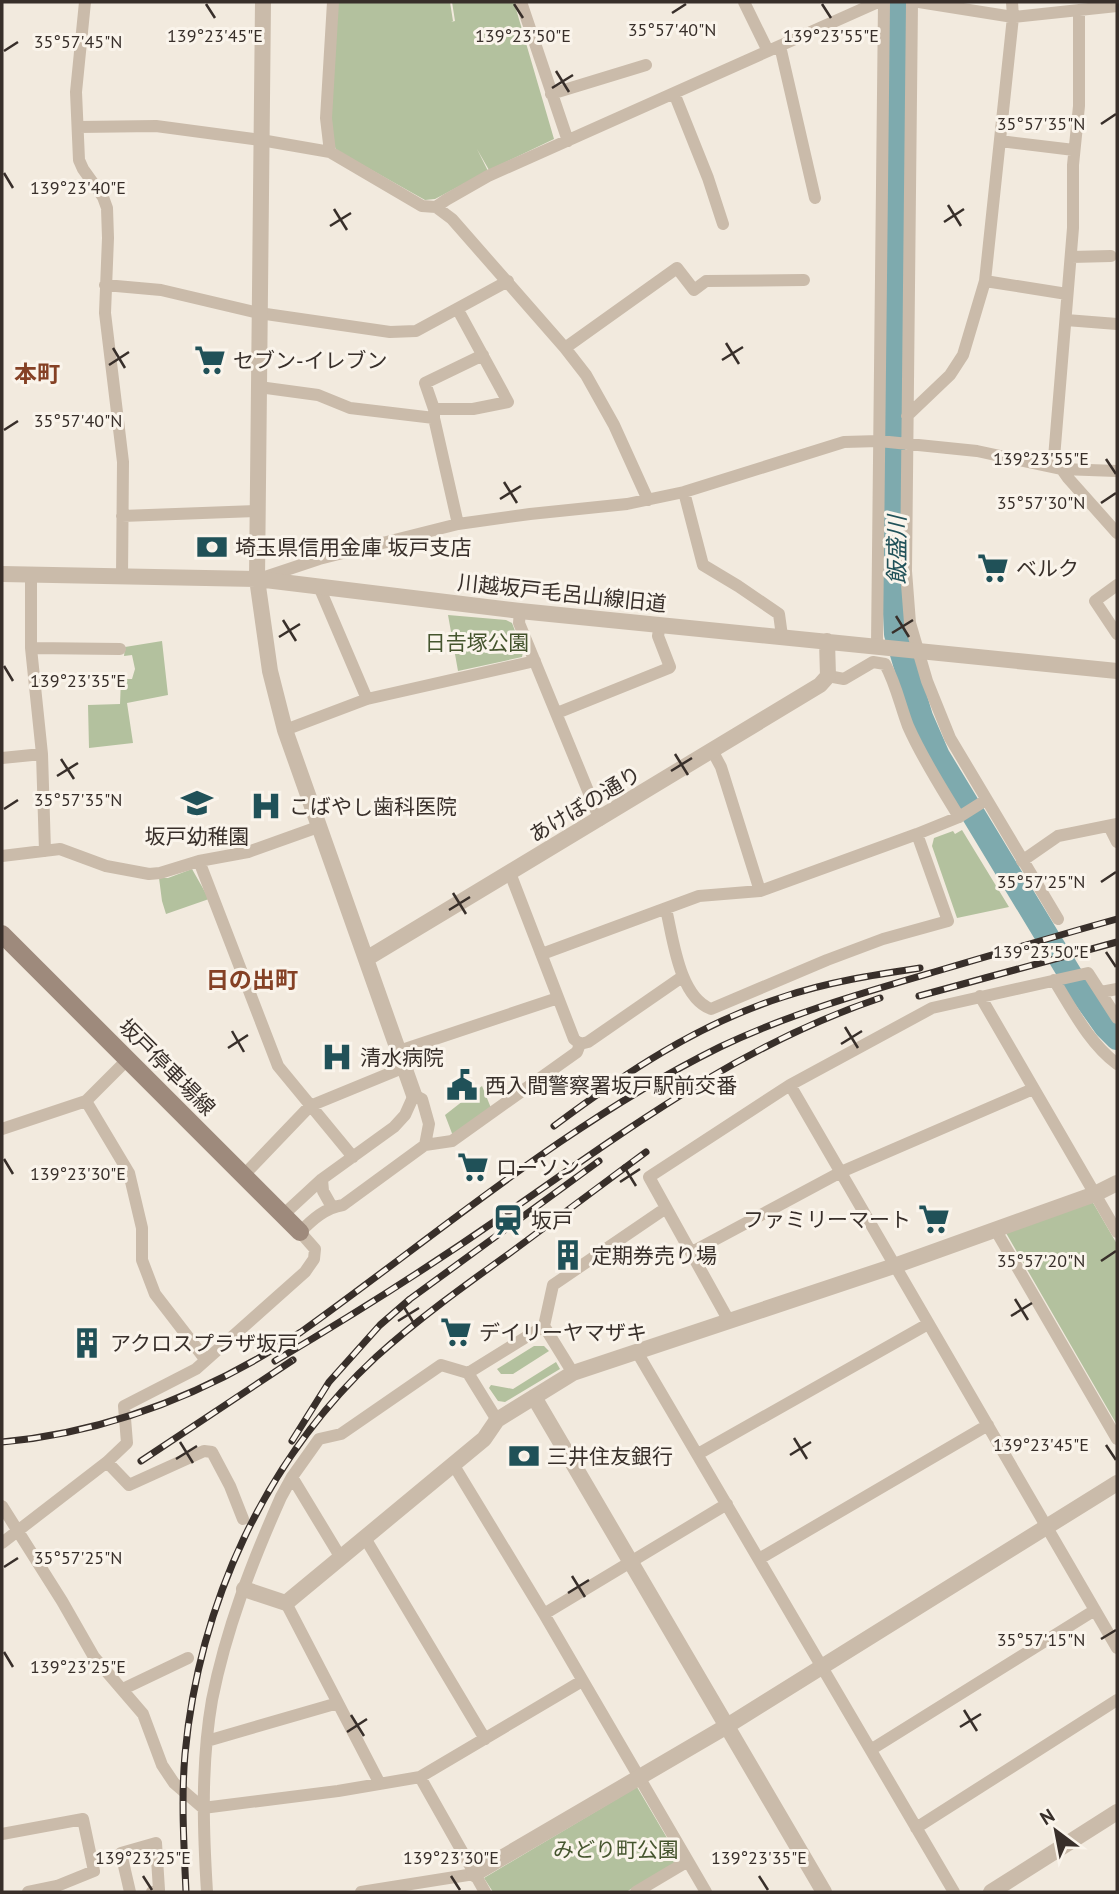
<svg xmlns="http://www.w3.org/2000/svg" width="1119" height="1894" viewBox="0 0 1119 1894" font-family="'PT Sans','Noto Sans JP',sans-serif">
<rect width="100%" height="100%" fill="#f2eade"/>
<path fill="#b3c19e" d="M334 2H450L453 21 451 22 455 21 452 2H514L554 139 489 170 477 149 488 171 435 199 425 200 336 150C324 119 333 38 334 2Z
M448 615 506 620 512 623 523 652 522 657 458 671Z
M162 641 168 695 127 703 133 743 89 748 88 705 120 704 121 679H132L135 669 132 655 124 656 125 647Z
M962 830 1009 907 957 918 932 846 934 838 953 831 955 834Z
M192 869 209 899 166 914 162 901 159 878H168Z
M482 1086 491 1108 453 1136 445 1115Z
M1092 1201 1117 1244V1425L1006 1233Z
M534 1346H544L549 1351 513 1374H501L497 1369Z
M556 1362 560 1369 505 1402 498 1401 489 1388 491 1385 513 1389Z
M637 1787 680 1860 626 1892H493L484 1878Z"/>
<g fill="none" stroke-linecap="round" stroke-linejoin="round">
<path stroke="#7eaaae" stroke-width="24" d="M895 2 893 573 896 634 921 717 938 756 1079 989 1106 1027 1117 1038"/>
<path stroke="#cabbaa" stroke-width="12" d="M85 2 76 92 79 160 83 169 103 197 107 208 108 238 105 313 123 462 122 577
M521 2 568 141
M744 2 768 51
M912 2 906 571 910 623 927 681 950 738 1058 919
M919 2 1013 17 1117 6
M1012 2 1013 17 985 281 1067 294
M1079 10V106L1073 165V228L1054 458 1068 478 1117 533
M780 46 815 198
M674 93 708 178 723 224
M551 94 646 65
M78 127 156 126 261 140 330 152 422 206 436 207 452 219 565 348 586 375 614 425 648 500
M1000 141 1074 150
M330 152 326 118 333 2
M436 207 446 200 488 176 878 2
M1071 257 1111 256
M105 285 161 290 259 313 390 332 416 331 508 281
M1066 320 1117 324
M565 348 677 268 694 290 706 281 804 280
M259 387 318 395 350 408 434 418
M434 409H473L508 402 458 310
M907 416 950 375 963 355 985 281
M684 492 703 565 738 586 779 614 782 636
M122 516 256 511
M458 524 434 418V409L425 383 483 355
M31 574V648L42 754 45 851
M259 579 319 559 458 524 530 514 627 504 684 492 844 442 879 441 977 451 1061 469 1117 471
M1117 585 1095 601 1117 634
M320 589 367 699
M520 611 519 623 600 820
M877 645 884 2
M31 648 120 649
M828 676 844 679 873 662 885 664C896 684 900 705 908 726 922 758 941 787 959 817
M557 713 669 668 670 667 658 636 660 624
M285 730 367 699 535 661
M713 752 721 767 760 891
M2 758 42 754
M1109 826 1117 842
M2 856 60 849 106 866 149 874 160 873 199 861 248 852 318 827
M199 861 278 1066 353 1157
M1022 861 1058 836 1117 824
M510 873 574 1039 580 1044
M666 909C673 938 679 997 711 1009L827 960 883 939 948 921 917 834 959 817 986 800
M542 954 699 896 760 891 917 834
M1054 980C1072 1009 1089 1043 1117 1064
M1101 992 1117 989
M980 996 1117 1232
M399 1051 558 998
M127 1060 86 1101 129 1173 142 1228V1260L155 1294 205 1359
M790 1085 1117 1648
M2 1129 86 1101
M425 1145 452 1141 577 1052 580 1044 588 1042 682 977
M243 1176 310 1106 405 1067
M322 1179 323 1191 332 1207
M995 1229 1117 1439
M692 1252 841 1172 1033 1089
M729 1321 649 1177 790 1085 932 1008 1088 973 1117 1018
M637 1352 954 1892
M573 1373 544 1326 553 1285 666 1208
M497 1420 468 1373 544 1326
M698 1454 928 1324
M107 1462 129 1485 204 1451 212 1452 230 1486 243 1519
M453 1464 544 1614 706 1892
M292 1477 341 1558
M2 1506 62 1601 94 1657 143 1714 162 1765 174 1783 203 1808 338 1791 420 1777 582 1681
M365 1538 485 1739
M2 1543 107 1462 127 1443 124 1406 196 1369 305 1272 314 1259 315 1249 300 1232C313 1219 325 1208 343 1205L425 1145 429 1124 422 1099 414 1095 405 1115 394 1127 322 1179 283 1215
M759 1559 988 1425
M286 1603 380 1784
M544 1614 727 1504
M123 1689 188 1658
M207 1741 338 1703
M872 1749 1095 1610
M420 1777 485 1892
M916 1828 1117 1700
M2 1834 83 1819 94 1871 57 1886 28 1892
M130 1892 121 1853 156 1843 159 1890 152 1892
M207 1892C203 1828 201 1763 212 1700 226 1629 252 1562 281 1497L292 1477 319 1439 341 1434 441 1365 468 1373
M361 1892 474 1874
M636 1892 688 1861"/>
<path stroke="#cabbaa" stroke-width="16" d="M263 2 257 579 270 671 285 730 414 1095
M2 574 257 579 520 611 1117 671
M366 959 820 685 828 676 827 641
M534 1397 824 1892
M244 1589 286 1603 484 1439 497 1420 573 1373 894 1266 1095 1194 1117 1183
M474 1874 727 1726 1117 1483
M991 1892 1117 1812"/>
<path stroke="#9e8a7c" stroke-width="18" d="M2 934 300 1232"/>
<defs>
<path id="rail" d="M919 996 1117 942
M554 1126C625 1073 698 1024 783 997 828 982 873 975 920 968
M275 1361C353 1315 429 1267 504 1215 625 1131 738 1046 880 998
M292 1441 329 1382 380 1325 410 1299 599 1161
M2 1442C111 1432 210 1392 301 1332 438 1234 568 1122 720 1047 789 1014 862 993 934 972 995 954 1056 936 1117 919
M141 1461 293 1360
M186 1892C184 1846 181 1800 185 1754 199 1604 265 1460 376 1357 418 1319 464 1286 510 1253 556 1219 601 1185 646 1152"/>
</defs>
<use href="#rail" stroke="#382f2a" stroke-width="7"/>
<use href="#rail" stroke="#faf4eb" stroke-width="4.5" stroke-dasharray="13" stroke-linecap="butt"/>
</g>
<path fill="none" stroke="#382f2a" stroke-width="2.5" d="M206 4 215 18M514 4 523 18M822 4 831 18M672 13 686 4M4 51 18 42M556 71 569 92M552 88 573 75M1101 124 1116 114M4 173 13 188M948 205 961 226M334 209 347 230M944 222 964 209M330 226 351 213M726 343 739 364M113 348 125 368M722 360 743 347M109 365 129 352M4 430 18 421M1106 459 1116 474M504 482 517 503M500 499 521 486M1101 503 1116 493M896 616 909 637M283 620 296 641M892 633 913 620M279 637 300 624M4 666 13 681M675 754 688 775M61 759 74 779M671 771 692 758M57 776 78 763M4 809 18 800M1101 882 1116 872M453 893 466 914M449 910 470 897M1106 952 1116 967M845 1027 858 1048M232 1031 244 1052M841 1044 862 1031M228 1048 248 1035M4 1159 13 1174M623 1165 636 1186M620 1182 640 1169M1101 1261 1116 1251M1015 1299 1028 1320M402 1304 415 1325M1011 1316 1032 1303M398 1321 419 1308M794 1438 807 1459M180 1442 193 1463M1106 1445 1116 1460M790 1455 811 1442M176 1459 197 1446M4 1567 18 1558M572 1576 585 1597M568 1593 589 1580M1101 1639 1116 1630M4 1652 13 1667M964 1710 977 1731M351 1715 364 1736M960 1727 981 1714M347 1732 367 1719M143 1876 152 1890M451 1876 460 1890M759 1876 768 1890"/>
<defs>
<symbol id="supermarket-bare" viewBox="-9 -9 18 18"><path d="M-6-5.5h2.5l.6 2H6L4.5 2H-2.5L-4.4-4H-6ZM-1.5 3.2a1.3 1.3 0 1 0 .1 0ZM3 3.2a1.3 1.3 0 1 0 .1 0Z" fill="#205158" stroke="#faf4eb" stroke-width="2.5" paint-order="stroke"/></symbol>
<symbol id="bank-bare" viewBox="-9 -9 18 18"><path d="M-6-4H6V4H-6ZM0-2.3a2.3 2.3 0 1 0 0 4.6a2.3 2.3 0 1 0 0-4.6Z" fill="#205158" stroke="#faf4eb" stroke-width="2.5" paint-order="stroke"/></symbol>
<symbol id="school-bare" viewBox="-9 -9 18 18"><path d="M0-5L7-2L0 1L-7-2ZM-4 1L0 2.5L4 1V4Q0 6-4 4Z" fill="#205158" stroke="#faf4eb" stroke-width="2.5" paint-order="stroke"/></symbol>
<symbol id="hospital-bare" viewBox="-9 -9 18 18"><path d="M-5-5h3v3.5h4V-5h3V5h-3V1.5h-4V5h-3Z" fill="#205158" stroke="#faf4eb" stroke-width="2.5" paint-order="stroke"/></symbol>
<symbol id="civic-bare" viewBox="-9 -9 18 18"><path d="M-.6-6.5H3V-4.5H.6V-3L4-1V1h2V6H-6V1h2V-1L-.6-3ZM-1.2 2.5V6h2.4V2.5Z" fill="#205158" stroke="#faf4eb" stroke-width="2.5" paint-order="stroke"/></symbol>
<symbol id="station-bare" viewBox="-9 -9 18 18"><path d="M-3-6H3Q5-6 5-4V2Q5 4 3 4L4.5 6H3L1.5 4h-3L-3 6H-4.5L-3 4Q-5 4-5 2V-4Q-5-6-3-6ZM-3.5-4v3h7v-3ZM-3.5 1v1.5H-2V1ZM2 1v1.5H3.5V1Z" fill="#205158" stroke="#faf4eb" stroke-width="2.5" paint-order="stroke"/></symbol>
<symbol id="building-bare" viewBox="-9 -9 18 18"><path d="M-4-6H4V6H1V3H-1V6H-4ZM-2.5-4.3h1.7v1.8h-1.7ZM.8-4.3h1.7v1.8H.8ZM-2.5-1h1.7V.8h-1.7ZM.8-1h1.7V.8H.8Z" fill="#205158" stroke="#faf4eb" stroke-width="2.5" paint-order="stroke"/></symbol>
</defs>
<g fill-rule="evenodd">
<use href="#supermarket-bare" x="188" y="338" width="44" height="44"/>
<use href="#bank-bare" x="190" y="525" width="44" height="44"/>
<use href="#supermarket-bare" x="971" y="546" width="44" height="44"/>
<use href="#school-bare" x="175" y="781" width="44" height="44"/>
<use href="#hospital-bare" x="244" y="784" width="44" height="44"/>
<use href="#hospital-bare" x="315" y="1035" width="44" height="44"/>
<use href="#civic-bare" x="440" y="1063" width="44" height="44"/>
<use href="#supermarket-bare" x="451" y="1145" width="44" height="44"/>
<use href="#supermarket-bare" x="912" y="1197" width="44" height="44"/>
<use href="#station-bare" x="486" y="1198" width="44" height="44"/>
<use href="#building-bare" x="546" y="1233" width="44" height="44"/>
<use href="#supermarket-bare" x="434" y="1310" width="44" height="44"/>
<use href="#building-bare" x="65" y="1321" width="44" height="44"/>
<use href="#bank-bare" x="502" y="1434" width="44" height="44"/>
</g>
<g text-anchor="middle" dominant-baseline="central" stroke-width="6" stroke-linejoin="round" paint-order="stroke">
<g font-size="21" fill="#382f2a" stroke="#faf4eb" text-anchor="start">
<text x="233" y="360">セブン-イレブン</text>
<text x="235" y="547">埼玉県信用金庫 坂戸支店</text>
<text x="1016" y="568">ベルク</text>
<text x="289" y="806">こばやし歯科医院</text>
<text x="197" y="836" text-anchor="middle">坂戸幼稚園</text>
<text x="360" y="1057">清水病院</text>
<text x="485" y="1085">西入間警察署坂戸駅前交番</text>
<text x="496" y="1167">ローソン</text>
<text x="911" y="1219" text-anchor="end">ファミリーマート</text>
<text x="531" y="1220">坂戸</text>
<text x="591" y="1255">定期券売り場</text>
<text x="479" y="1332">デイリーヤマザキ</text>
<text x="110" y="1343">アクロスプラザ坂戸</text>
<text x="547" y="1456">三井住友銀行</text>
</g>
<g font-size="21" fill="#382f2a" stroke="#faf4eb">
<text transform="translate(562 593) rotate(6)">川越坂戸毛呂山線旧道</text>
<text transform="translate(585 804) rotate(-31)">あけぼの通り</text>
<text transform="translate(167 1067) rotate(45)">坂戸停車場線</text>
</g>
<g font-size="21" fill="#45552e" stroke="#faf4eb">
<text x="477" y="642">日𠮷塚公園</text>
<text x="616" y="1849">みどり町公園</text>
</g>
<g font-size="23" font-weight="bold" fill="#854125" stroke="#faf4eb">
<text x="37" y="373">本町</text>
<text x="252" y="979">日の出町</text>
</g>
<g font-size="23" font-style="italic" fill="#205158" stroke="#faf4eb">
<text transform="translate(896 550) rotate(-90)">飯盛川</text>
</g>
</g>
<g font-size="18" text-anchor="middle" fill="#382f2a" stroke="#faf4eb" stroke-width="6" stroke-linejoin="round" paint-order="stroke">
<text x="672" y="36">35°57'40"N</text>
<text x="215" y="42">139°23'45"E</text>
<text x="523" y="42">139°23'50"E</text>
<text x="831" y="42">139°23'55"E</text>
<text x="78" y="48">35°57'45"N</text>
<text x="1041" y="130">35°57'35"N</text>
<text x="78" y="194">139°23'40"E</text>
<text x="78" y="427">35°57'40"N</text>
<text x="1041" y="465">139°23'55"E</text>
<text x="1041" y="509">35°57'30"N</text>
<text x="78" y="687">139°23'35"E</text>
<text x="78" y="806">35°57'35"N</text>
<text x="1041" y="888">35°57'25"N</text>
<text x="1041" y="958">139°23'50"E</text>
<text x="78" y="1180">139°23'30"E</text>
<text x="1041" y="1267">35°57'20"N</text>
<text x="1041" y="1451">139°23'45"E</text>
<text x="78" y="1564">35°57'25"N</text>
<text x="1041" y="1646">35°57'15"N</text>
<text x="78" y="1673">139°23'25"E</text>
<text x="143" y="1864">139°23'25"E</text>
<text x="451" y="1864">139°23'30"E</text>
<text x="759" y="1864">139°23'35"E</text>
</g>
<rect width="1119" height="1894" fill="none" stroke="#382f2a" stroke-width="7"/>
<g transform="translate(1056 1831) rotate(328)" stroke="#faf4eb" stroke-width="5" paint-order="stroke">
<path d="M0-5L12 26L0 18L-12 26Z" fill="#382f2a"/>
<text y="-10" font-size="19" font-weight="bold" text-anchor="middle" fill="#382f2a">N</text>
</g>
</svg>
